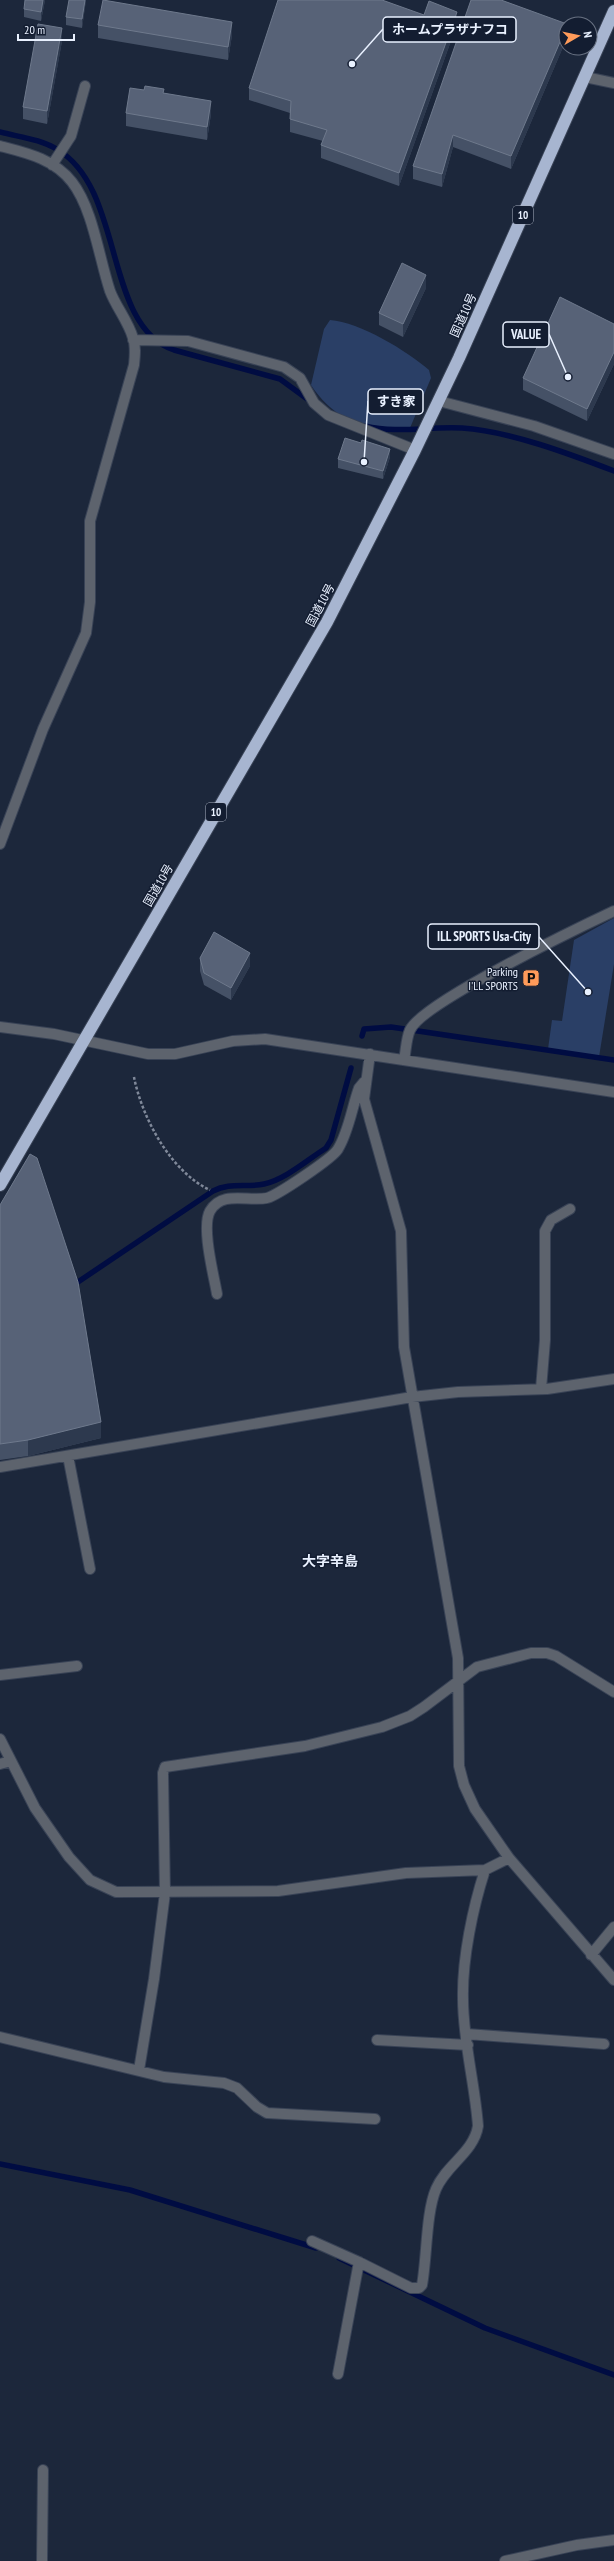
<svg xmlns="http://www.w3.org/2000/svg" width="614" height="2561" viewBox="0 0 614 2561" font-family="'PT Sans Narrow','Noto Sans JP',sans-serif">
<rect width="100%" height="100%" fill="#1c273b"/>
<path fill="#2a3f66" d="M330 320C360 322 407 351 429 370L431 378 410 428C370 436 333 419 311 385L324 329Z
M614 918V964L599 1057 548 1049 552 1020 562 1021 574 940Z"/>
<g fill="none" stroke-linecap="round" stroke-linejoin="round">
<path stroke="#000c42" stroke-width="5.5" d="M0 132C19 137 41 139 58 150 125 190 103 326 174 350L280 379 310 401
M365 426C398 434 429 426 462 428 509 431 570 454 614 471
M362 1036 364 1029 391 1027 614 1060
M72 1286 213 1191C230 1182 246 1188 264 1184 286 1179 307 1160 326 1148L331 1140 351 1068
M0 2164 130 2190 316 2248
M339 2258 485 2328 614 2375"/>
<defs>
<path id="minor" d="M585 77 614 83
M0 146C27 153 54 159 72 182 93 209 99 258 110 291 116 307 128 321 133 338 136 347 135 355 134 365L90 521V602L86 633 43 729 0 844
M52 165 71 136 85 86
M133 340 188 341 284 367 300 378 314 403 328 415 415 450
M439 401 534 426 614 454
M0 1027 54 1034 148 1054H175L233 1041 265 1039 614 1092
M370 1054 364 1099 401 1231 404 1347 458 1658 459 1766 464 1785 475 1809 509 1858 614 1980
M404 1060C406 1051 406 1039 410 1030 422 1003 580 927 614 911
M217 1294C214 1276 201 1227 210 1211 222 1190 248 1202 267 1198 278 1195 333 1158 338 1149 349 1131 352 1107 359 1088L364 1082
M541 1389 545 1340V1231L551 1220 570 1209
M68 1456 90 1569
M0 1467 412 1397 458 1392 547 1389 614 1379
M0 1675 77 1666
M0 1739 35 1808 69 1857 90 1880 116 1892 278 1891 406 1873 485 1870 509 1858
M0 1764 11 1761
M591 1955 614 1927
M467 2034 604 2044
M0 2037 164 2077 224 2083 237 2088 257 2107 267 2113 375 2119
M377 2040 468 2045
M139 2070 154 1979 165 1893 163 1773 165 1767 305 1746 382 1727 410 1716 424 1707 477 1667 531 1653H547L556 1656 614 1692
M312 2241 359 2262 411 2288H419L422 2285C427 2258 426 2212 436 2189 446 2165 474 2152 478 2126 475 2084 463 2041 463 1999 462 1959 473 1907 485 1870
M338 2374 359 2262
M42 2561 43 2470
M505 2561 577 2545 614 2540"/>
<path id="highway" d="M0 1185 327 622 415 450 459 358 614 11"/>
</defs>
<use href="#minor" stroke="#394356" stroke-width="12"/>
<use href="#highway" stroke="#394356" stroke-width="14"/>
<path stroke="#80899a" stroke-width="2.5" stroke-dasharray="3 2" stroke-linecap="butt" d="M134 1077C142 1118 171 1172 210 1190"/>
<use href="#minor" stroke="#5d636d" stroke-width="10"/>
<use href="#highway" stroke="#a7b5d0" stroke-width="12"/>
</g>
<path fill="#455166" d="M45 0 41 21 24 17V9Z
M86 0 82 28 66 25V17Z
M424 15 457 24 399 186 321 158V145L323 141 290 132V113L249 100V88Z
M566 24V40L511 169 453 147 442 187 413 179V166Z
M98 25 232 35 228 60 98 38Z
M62 41 47 124 23 119V107Z
M144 90 164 93 211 114 207 140 126 126V113Z
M426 288 403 337 379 325V313Z
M614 324V364L587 421 523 390V378Z
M390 457 383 479 338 468V459Z
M200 958 250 966 231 1000 204 985 200 971Z
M0 1205 101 1438 28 1456 0 1460Z"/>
<path fill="#2d394e" d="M43 0H45L41 21V12Z
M85 0H86L82 28V19Z
M457 12V24L399 186V173Z
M232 22V35L228 60V47Z
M62 28V41L47 124V111Z
M566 28V40L511 169V156Z
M211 101V114L207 140V127Z
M453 135V147L442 187V174Z
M426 275V288L403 337V324Z
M614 352V364L587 421V409Z
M390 449V457L383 479V471Z
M250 953V966L231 1000V988Z
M101 1422V1438L28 1456V1440Z"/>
<path fill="#576277" stroke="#6e798c" d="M25 0H43L41 12 24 9Z
M69 0H85L82 19 66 17Z
M103 0 232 22 228 47 98 25Z
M278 0H382L424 15 429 1 457 12 399 173 321 145 327 130 290 119 291 101 249 88Z
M471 0H501L567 24H566V28L511 156 453 135 442 174 413 166Z
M38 24 62 28 47 111 23 107Z
M145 86 164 89 163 93 211 101 207 127 126 113 130 88 144 90Z
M402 263 426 275 403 324 379 313Z
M560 297 614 324V352L587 409 523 378Z
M345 438 361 443 362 440 390 449 383 471 338 459Z
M214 932 250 953 231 988 204 973 200 958Z
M30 1154 37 1158 78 1282 101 1422 28 1440 0 1444V1205Z"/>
<defs>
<symbol id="parking-square" viewBox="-11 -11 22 22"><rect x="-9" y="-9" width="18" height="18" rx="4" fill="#ff9b5a" stroke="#131d31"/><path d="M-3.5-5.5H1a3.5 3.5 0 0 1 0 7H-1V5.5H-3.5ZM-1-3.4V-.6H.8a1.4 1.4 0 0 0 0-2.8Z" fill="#111"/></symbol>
</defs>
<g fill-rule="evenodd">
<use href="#parking-square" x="521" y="968" width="20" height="20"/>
</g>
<g text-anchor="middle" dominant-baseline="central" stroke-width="3" stroke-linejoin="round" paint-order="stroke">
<g fill="#131d31" stroke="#a9b1c1" stroke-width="1">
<rect x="513" y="206" width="20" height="18" rx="3"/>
<rect x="206" y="803" width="20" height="18" rx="3"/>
</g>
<g font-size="11" font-weight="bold" fill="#e9f1ff">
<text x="523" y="215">10</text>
<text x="216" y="812">10</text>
</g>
<g font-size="12" fill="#e9f1ff" stroke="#131d31">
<text transform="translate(463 315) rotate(-66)">国道10号</text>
<text transform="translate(320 605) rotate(-62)">国道10号</text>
<text transform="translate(158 885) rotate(-60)">国道10号</text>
</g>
<g font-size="12" fill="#e9f1ff" stroke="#131d31" text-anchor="end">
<text x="518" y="971">Parking<tspan x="518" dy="14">I'LL SPORTS</tspan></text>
</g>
<g font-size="14" font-weight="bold" fill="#e9f1ff" stroke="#131d31">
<text x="330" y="1561">大字辛島</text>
</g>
</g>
<path fill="none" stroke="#e9f1ff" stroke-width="1.5" d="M352 64L383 29M568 377L549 334M364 462L368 401M588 992L539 937"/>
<g fill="#e9f1ff" stroke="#131d31" stroke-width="1.5">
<circle cx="352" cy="64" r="4"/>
<circle cx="568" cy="377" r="4"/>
<circle cx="364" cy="462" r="4"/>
<circle cx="588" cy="992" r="4"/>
</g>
<g fill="#131d31" stroke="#e9f1ff" stroke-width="1.5">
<rect x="383" y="17" width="133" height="25" rx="4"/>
<rect x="503" y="322" width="46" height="25" rx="4"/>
<rect x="368" y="389" width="55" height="25" rx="4"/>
<rect x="428" y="924" width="111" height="25" rx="4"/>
</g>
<g font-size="13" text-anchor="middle" font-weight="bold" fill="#e9f1ff">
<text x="450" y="34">ホームプラザナフコ</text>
<text x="526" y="339">VALUE</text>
<text x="396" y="406">すき家</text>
<text x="484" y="941">ILL SPORTS Usa-City</text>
</g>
<g transform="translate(578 36) rotate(81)"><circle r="19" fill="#131d31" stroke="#697283"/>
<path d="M0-3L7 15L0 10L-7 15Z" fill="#ff9b5a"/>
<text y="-6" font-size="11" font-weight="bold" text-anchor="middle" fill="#e9f1ff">N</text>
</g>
<path d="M18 34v6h56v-6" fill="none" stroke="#e9f1ff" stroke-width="2"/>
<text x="24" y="34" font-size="12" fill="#e9f1ff" stroke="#131d31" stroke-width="3" paint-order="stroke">20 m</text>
</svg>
